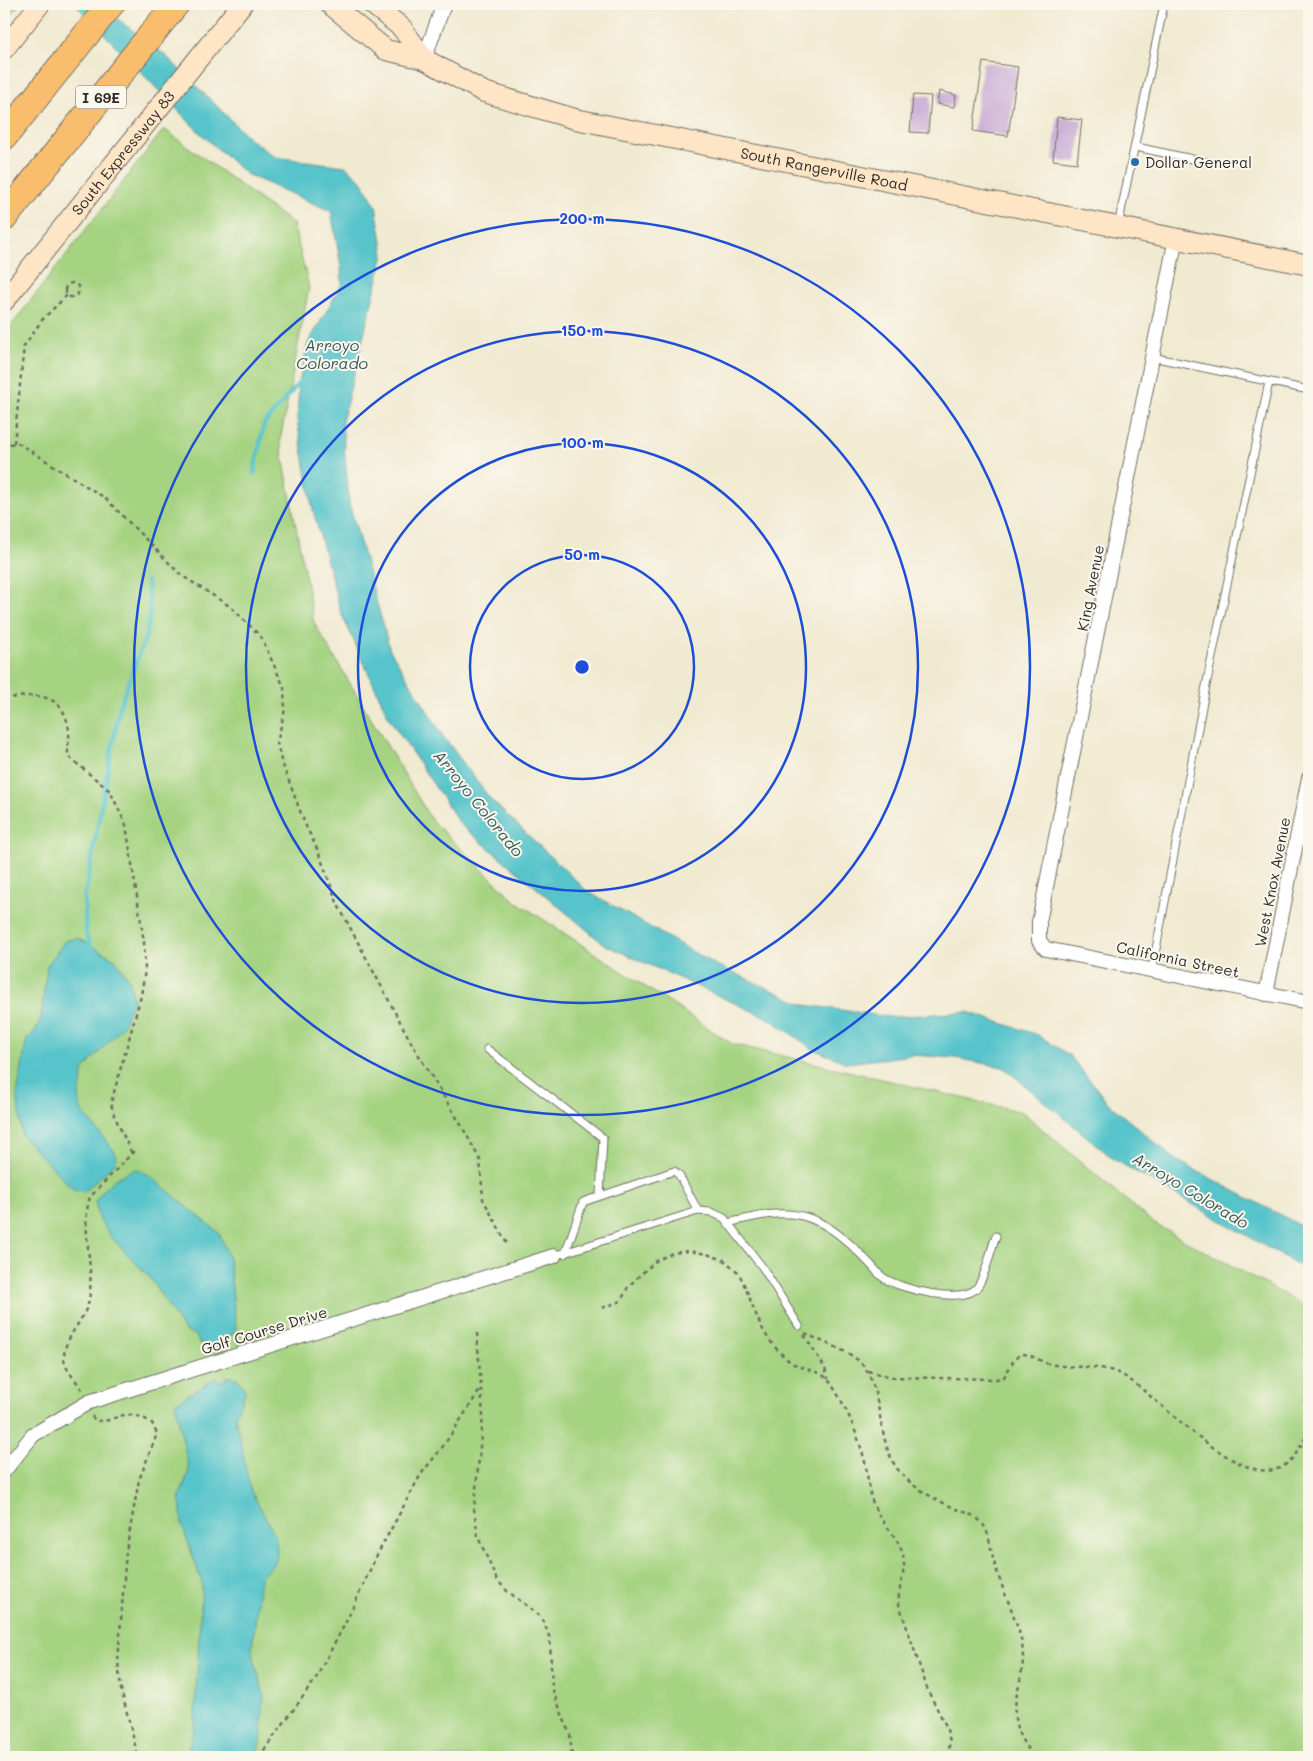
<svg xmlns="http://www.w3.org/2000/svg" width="1313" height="1761" viewBox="0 0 1313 1761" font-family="Mali,sans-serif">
<rect width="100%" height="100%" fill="#fbf7ec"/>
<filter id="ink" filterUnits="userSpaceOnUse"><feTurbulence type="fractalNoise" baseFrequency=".02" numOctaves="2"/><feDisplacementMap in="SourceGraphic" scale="10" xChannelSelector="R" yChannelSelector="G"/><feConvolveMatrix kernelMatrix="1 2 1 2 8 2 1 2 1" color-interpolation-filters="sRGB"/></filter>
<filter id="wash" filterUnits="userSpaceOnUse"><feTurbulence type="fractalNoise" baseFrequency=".0096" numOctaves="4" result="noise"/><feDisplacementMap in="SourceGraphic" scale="20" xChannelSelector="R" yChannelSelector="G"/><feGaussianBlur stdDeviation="1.12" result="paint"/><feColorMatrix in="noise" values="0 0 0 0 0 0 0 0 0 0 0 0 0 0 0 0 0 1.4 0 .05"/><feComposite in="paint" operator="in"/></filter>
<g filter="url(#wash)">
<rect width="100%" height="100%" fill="#f0ead1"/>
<path fill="#a5d381" stroke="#687f56" d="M4 4H19L4 24Z
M164 129 293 224 309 287 280 441 314 623 432 821 514 900 732 1044 1022 1112 1153 1223 1309 1308V1757H4V335Z"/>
<path fill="#56c4ca" stroke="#40787a" d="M75 4H103L111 14 164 54 250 139 275 157 345 166 362 181 376 206 384 254 342 422 349 503 390 650 443 736 491 800 587 891 714 964 805 1005 890 1017 967 1012 1038 1035 1070 1056 1109 1104 1176 1160 1309 1230V1271L1115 1160 1003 1067 955 1058 912 1055 847 1063 813 1049 770 1019 605 945 461 825 390 720 341 613 313 510 297 420 299 383 308 343 342 284 341 266 331 211 246 174 200 133Z
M77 938 115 959 130 981 133 1001 122 1027 84 1069 79 1095 81 1110 115 1152 116 1162 84 1192 73 1189 22 1136 17 1094 27 1039 36 1030 41 1018 47 966 65 941Z
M136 1169 149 1175 219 1233 229 1258 236 1329 226 1342 210 1345 199 1343 196 1335 184 1331 151 1279 111 1237 99 1218 95 1202C106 1184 117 1176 136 1169Z
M226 1376 238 1379 244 1388 245 1393 235 1416 250 1489 276 1537 277 1555 273 1564 260 1578 252 1650 264 1696 261 1744 253 1757H191L188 1749 194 1730 202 1583 182 1525 180 1496 189 1470 175 1403 218 1377 219 1382 227 1379Z"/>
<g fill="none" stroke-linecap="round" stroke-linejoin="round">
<path stroke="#56c4ca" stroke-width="4.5" d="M254 473 264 424 299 383 303 381
M92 950 86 934 84 899 120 705 146 636 150 613 147 581"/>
</g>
<g id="blocks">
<path fill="#c4a5d3" d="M983 62 1018 67 1008 136 973 131Z
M939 91 956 95 954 107 937 104Z
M913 95 931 96 928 133 910 132Z
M1057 117 1082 120 1077 163 1053 160Z"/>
</g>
</g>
<g filter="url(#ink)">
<use href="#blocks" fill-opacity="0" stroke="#706e65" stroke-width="1"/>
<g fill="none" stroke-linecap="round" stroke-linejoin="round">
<defs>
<path id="service" d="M1136 147 1211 163
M1118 226 1164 4
M1152 357 1309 390
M1152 970 1206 686 1269 382
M487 1049 603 1138 600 1196
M728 1223C756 1216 786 1208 814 1220 836 1229 855 1248 871 1265 875 1269 879 1275 884 1278 900 1289 966 1306 978 1286 987 1272 990 1251 996 1236
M565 1254 583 1202 674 1171 679 1175 698 1211
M554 1256 698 1211 711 1212 724 1218 763 1268 799 1326"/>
<path id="minor" d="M424 59 444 4
M1176 238 1039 922V941L1046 949 1309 1002
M1266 994 1309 778
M4 1471 33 1435 89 1402 554 1256"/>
<g id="secondary">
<path d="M330 4 386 50 424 59"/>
<path id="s1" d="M372 4 402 28 424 59 484 92 575 119 1309 265"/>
<path d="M4 49 40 4"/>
<path id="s2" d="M4 301 242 4"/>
</g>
<path id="motorway" d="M4 137 111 4
M4 218 176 4"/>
</defs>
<use href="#service" stroke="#706e65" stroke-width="9"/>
<use href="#minor" stroke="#706e65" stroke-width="16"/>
<use href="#secondary" stroke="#706e65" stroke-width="22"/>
<use href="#motorway" stroke="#706e65" stroke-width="28"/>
<path stroke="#706e65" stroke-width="2.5" stroke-dasharray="4 4" stroke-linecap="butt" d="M65 290a7 7 0 1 1 14 0a7 7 0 1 1-14 0Z
M14 443 24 346 42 320 67 295
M4 450 10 444 18 443 105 498 181 575 231 607 261 637 284 687 285 709 277 743 281 760 305 824 318 851 338 905 412 1044 463 1128 480 1160 483 1199 507 1244
M4 699C34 694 64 690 69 731 70 740 66 748 69 757L110 791 126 825 144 942 145 970 141 996 111 1103 114 1115 132 1154
M602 1308 621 1301 628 1287 640 1275 656 1261 672 1253 688 1251 707 1254 724 1260 738 1272C756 1306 756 1333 788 1360 801 1371 820 1368 830 1382 846 1406 858 1434 865 1462 868 1475 868 1490 873 1503 879 1522 898 1535 903 1555 907 1572 897 1587 899 1604L928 1691 946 1726 950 1741 948 1757
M477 1333 483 1416 474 1509 478 1537 497 1580 507 1591 538 1614 544 1622 550 1639 552 1688 570 1735 572 1757
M805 1333C822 1343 844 1348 859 1361 883 1383 876 1437 896 1467 910 1487 933 1498 954 1508 962 1512 972 1513 978 1519 987 1526 989 1538 991 1549 997 1580 1012 1606 1020 1635 1034 1685 992 1708 1034 1757
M804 1335 825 1368 828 1379
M868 1371 891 1377 997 1379 1004 1377 1015 1358 1022 1354C1032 1354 1040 1362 1050 1364 1075 1370 1100 1362 1124 1376 1159 1397 1240 1490 1282 1467 1295 1460 1301 1444 1309 1432
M82 1390C76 1379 64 1370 64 1357 64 1337 85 1320 89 1300 95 1267 80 1228 90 1197L135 1150
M92 1416 94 1420C115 1426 121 1403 152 1423L157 1434 139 1480 126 1551 118 1662 121 1689 138 1757
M259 1757 315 1680 346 1622 377 1555 421 1474 444 1445 480 1390"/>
<use href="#service" stroke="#fff" stroke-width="7"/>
<use href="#minor" stroke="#fff" stroke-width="14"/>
<use href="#secondary" stroke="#fde5c5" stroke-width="20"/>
<use href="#motorway" stroke="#f9be6d" stroke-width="26"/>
</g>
</g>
<g fill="none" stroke="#1d4ed8" stroke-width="2.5">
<circle cx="582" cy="667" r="112"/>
<circle cx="582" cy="667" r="224"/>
<circle cx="582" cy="667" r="336"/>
<circle cx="582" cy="667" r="448"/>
</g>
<circle fill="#1f6fb2" stroke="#fbf7ec" stroke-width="2" cx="1135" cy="162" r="5"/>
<g text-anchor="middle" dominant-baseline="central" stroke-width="4" stroke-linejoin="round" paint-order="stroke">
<rect fill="#fbf7ec" stroke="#696865" stroke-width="1" x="76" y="85.5" width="50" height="23" rx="4"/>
<g font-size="14" font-weight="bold" fill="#2b2b2b">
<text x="101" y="97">I 69E</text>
</g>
<g font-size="15" fill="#2b2b2b" stroke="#fbf7ec">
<text stroke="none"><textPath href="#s2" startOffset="190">South Expressway 83</textPath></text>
<text stroke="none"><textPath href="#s1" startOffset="494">South Rangerville Road</textPath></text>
<text transform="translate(1090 588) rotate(-79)">King Avenue</text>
<text transform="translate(1272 882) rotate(-79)">West Knox Avenue</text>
<text transform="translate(1178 959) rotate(12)">California Street</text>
<text transform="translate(264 1330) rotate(-17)">Golf Course Drive</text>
</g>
<g font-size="15" fill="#2b2b2b" stroke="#fbf7ec" text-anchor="start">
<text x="1145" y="162">Dollar General</text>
</g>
<g font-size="16" font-style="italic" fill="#38595b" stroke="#fbf7ec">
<text x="332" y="344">Arroyo<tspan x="332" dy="18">Colorado</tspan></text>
<text transform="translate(479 803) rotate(51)">Arroyo Colorado</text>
<text transform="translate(1191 1190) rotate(31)">Arroyo Colorado</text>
</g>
</g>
<circle cx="582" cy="667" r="8" fill="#1d4ed8" stroke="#fbf7ec" stroke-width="2.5"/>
<g font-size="15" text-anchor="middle" font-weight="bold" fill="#1d4ed8" stroke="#fbf7ec" stroke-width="4" stroke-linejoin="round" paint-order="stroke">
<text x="582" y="224">200 m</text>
<text x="582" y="336">150 m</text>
<text x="582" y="448">100 m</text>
<text x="582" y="560">50 m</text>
</g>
<rect width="1313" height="1761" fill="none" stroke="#fbf7ec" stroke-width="20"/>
</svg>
